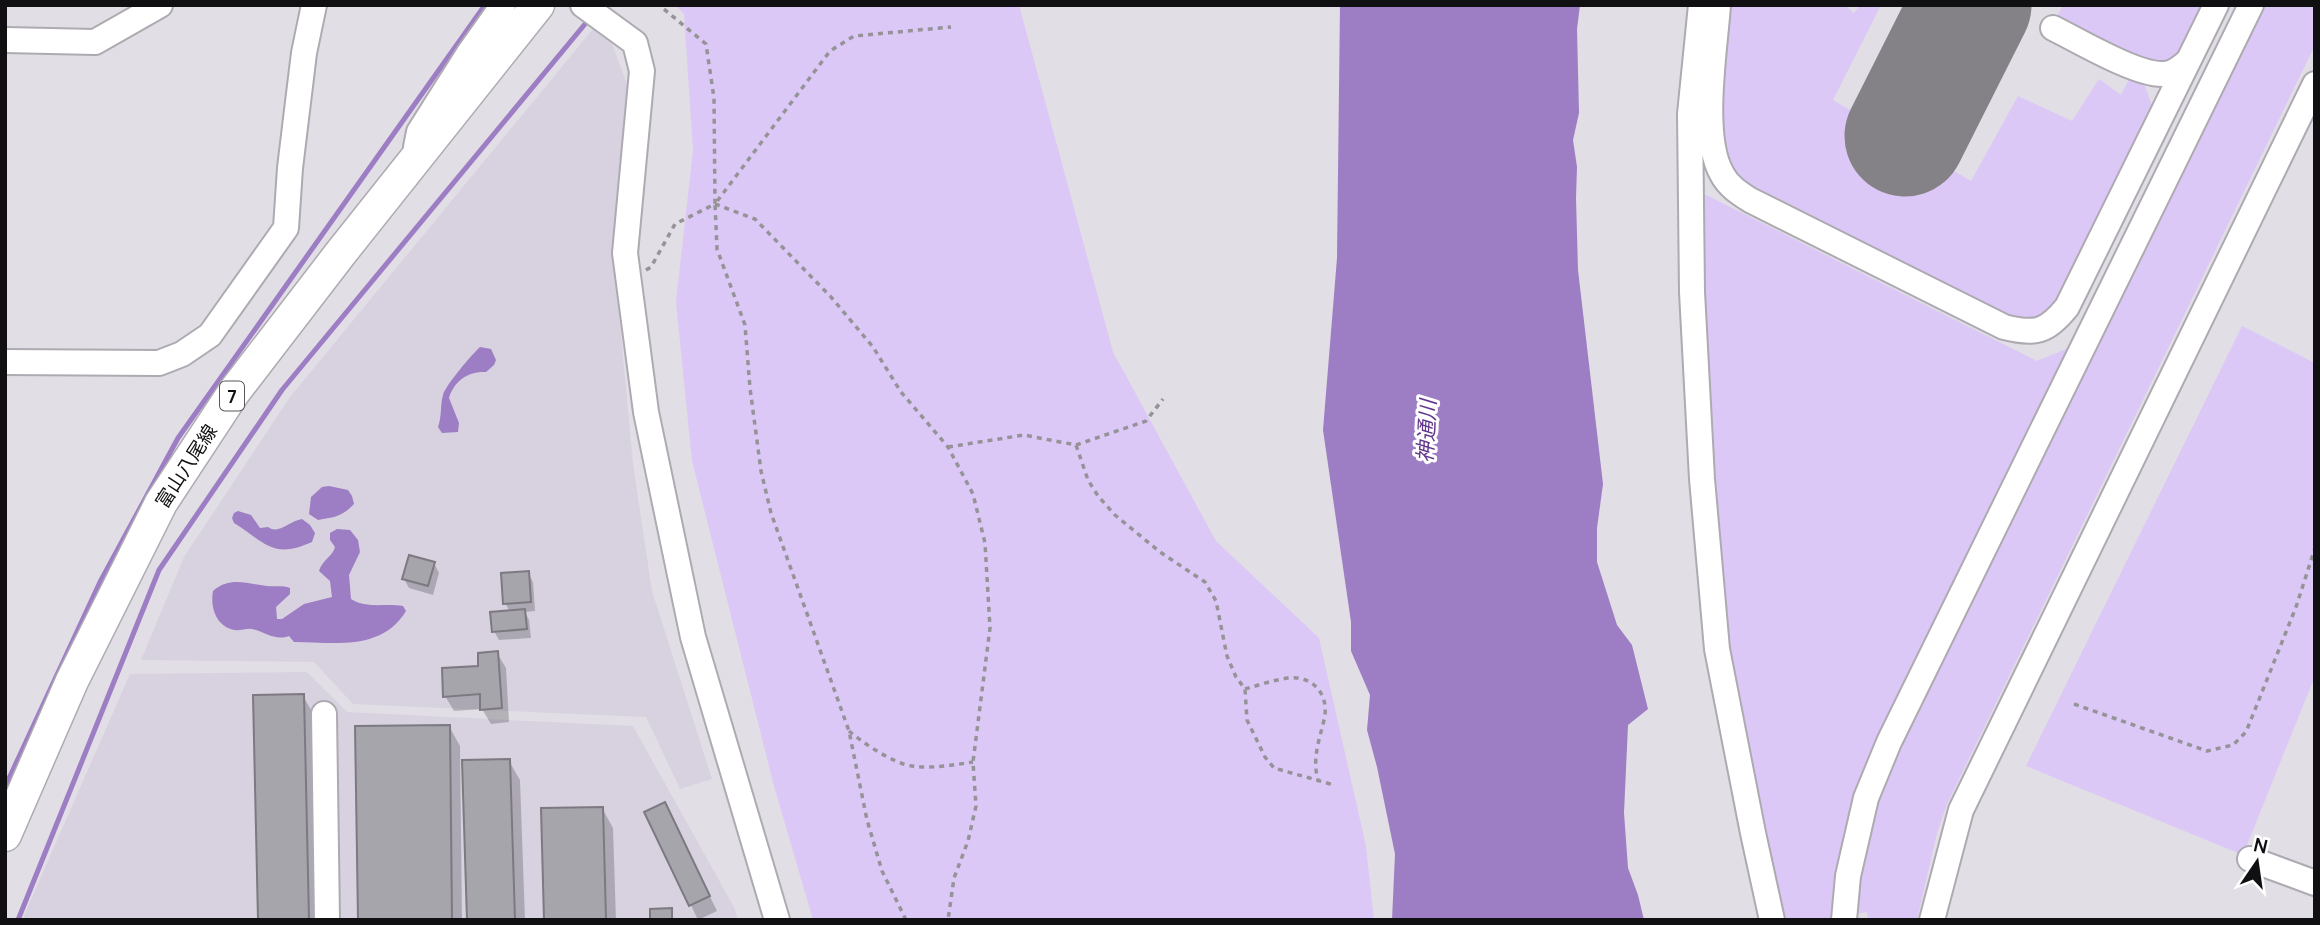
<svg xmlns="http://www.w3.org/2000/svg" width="2320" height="925" viewBox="0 0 2320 925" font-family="Manrope,'Noto Sans JP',sans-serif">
<rect width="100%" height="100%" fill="#e1dee5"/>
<path fill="#d8d2e0" d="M593 29 612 44 632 98 614 259 633 464 652 591 712 779 680 789 646 717 353 704 314 662 141 660 184 557 290 397Z
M307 672 347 712 633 726 735 909 738 920H22L130 674Z"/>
<path fill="#dcc8f6" d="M675 5H1019L1113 352 1216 541 1319 638 1366 846 1374 920H813L774 786 692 461 676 302 693 150 684 14Z
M1729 5H1845L1854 13 1860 5H1881L1833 100 1971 181 2018 96 2072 121 2099 79 2121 95 2133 71 2142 78 2153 108 2063 305 2023 324 1734 180 1719 152Z
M2063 5H2207L2177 62H2143L2056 18Z
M2263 5H2315V45L1947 804 1937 833 1917 920H1868L1867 912 1850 915 1878 779 2108 325Z
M1700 192 2037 361 2071 347 1865 782 1836 920H1782L1750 764 1716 574Z
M2242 326 2315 363V676L2243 855 2026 766Z"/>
<path fill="#9d7dc3" d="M1340 5H1580L1577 29 1579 113 1573 140 1577 167 1576 198 1578 270 1603 484 1597 528V562L1617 625 1632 645 1648 709 1628 725 1624 813 1628 868 1638 895 1644 920H1392L1395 854 1377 767 1367 730 1370 695 1351 651V622L1323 430 1337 258Z
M480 347 491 349 496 360 494 365 486 372C468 371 454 381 449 398L459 423 458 432 442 433 438 427C442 416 440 406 443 395 445 386 473 353 480 347Z
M329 486 348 490 352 496 354 504C342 517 334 517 318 520L309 514 311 497 322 487Z
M238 511 251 515 260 528 268 527C279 535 289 521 302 519L310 525 315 533 312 542C272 560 265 542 234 523L232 518 234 513Z
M337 529 350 530 358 540 360 552 349 575 351 599C366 609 385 603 403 606L406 611C381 652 333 642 294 642L289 636C274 641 266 632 252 629 246 628 240 631 235 630 216 627 210 607 213 591 230 576 247 584 267 586 275 587 282 585 290 588V594L276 607 277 619H282L304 604 332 597 330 581 319 571C322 560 333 556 335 547L330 540V533Z"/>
<path fill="#0003" d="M434 563 439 573 433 595 409 588 404 579Z
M528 573 533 582 535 611 525 612 529 620 531 638 499 640 494 631 510 612 505 603Z
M497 653 506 668 509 722 491 724 482 709 454 711 445 696Z
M303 696 314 715 319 920H260Z
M449 726 460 746 462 920H360Z
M509 761 520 780 525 920H469Z
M665 804 717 911 698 920 647 812Z
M602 808 613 828 616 920H546Z"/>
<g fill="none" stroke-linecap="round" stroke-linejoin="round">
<path stroke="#9d7dc3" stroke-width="5" d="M5 787 100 582 178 438 485 5
M18 920 159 570 282 390 590 18"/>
<path stroke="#848287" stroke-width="121" d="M1905 136 1971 5"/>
</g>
<path fill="#a7a5ac" stroke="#7c7980" stroke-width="2" d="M409 555 435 562 428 586 402 579Z
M529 571 531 602 503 604 501 573Z
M525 609 527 629 492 632 490 612Z
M498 651 502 708 480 710V694L443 697 442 668 478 666V653Z
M304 694 309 920H258L253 695Z
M450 725 452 920H358L355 726Z
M510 759 515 920H467L462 760Z
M665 802 710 896 689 906 644 812Z
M603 807 606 919 544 920 541 808Z
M672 908V920H650V909Z"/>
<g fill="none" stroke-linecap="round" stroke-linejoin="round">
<defs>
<path id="minor" d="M583 5 635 43 642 71 625 253 646 412 693 637 777 920
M1701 5 1690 114 1692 292 1702 479 1717 649 1753 833 1772 920
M1718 5C1715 50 1700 136 1722 174 1728 186 1739 193 1750 200L2004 327C2035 335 2047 332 2067 307L2216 5
M2053 28C2079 41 2138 76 2164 74 2174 74 2181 67 2188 61
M5 40 95 42 160 5
M416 147 419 132 469 53 503 5
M5 362 159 363 182 354 210 335 286 228 290 168 304 53 314 5
M324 714 327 920
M2250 859 2315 883
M1844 920 1848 876 1866 798 1889 742 2251 5
M1932 920 1961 810 2315 84"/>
<path id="major" d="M5 835 72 681 161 503 234 392 340 254 538 5"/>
</defs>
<use href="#minor" stroke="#adaab1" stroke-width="28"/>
<use href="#major" stroke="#adaab1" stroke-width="35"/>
<path stroke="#959398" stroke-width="3.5" stroke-dasharray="5 5" stroke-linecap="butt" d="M715 204 755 219 831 297 873 347 901 392 948 447 973 494 985 543 990 628 973 762 976 806 968 841 954 878 948 920
M646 270 651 267 675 224 715 204 714 98 706 44 659 5
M1076 445 1146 421 1163 399
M948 447 1024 435 1076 445 1088 480 1098 496 1115 515 1160 552 1205 582 1216 601 1227 656 1236 677 1245 689 1247 720 1265 757 1274 768 1334 785
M1245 689C1259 685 1274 680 1288 678 1314 675 1330 696 1324 720 1319 741 1312 759 1318 780
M2074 704 2207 751 2233 745 2246 732 2296 607 2315 548
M849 731C863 743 894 764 912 766 932 769 953 765 973 762
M906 920 882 871 867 820 849 731 771 513 761 471 750 388 745 325 717 249 715 204 830 51 854 36 951 27"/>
<use href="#minor" stroke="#fff" stroke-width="24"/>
<use href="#major" stroke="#fff" stroke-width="32"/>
</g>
<g text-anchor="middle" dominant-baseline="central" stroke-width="6" stroke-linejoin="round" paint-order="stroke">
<rect fill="#fff" stroke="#585758" stroke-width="2" x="220" y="381.5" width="24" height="29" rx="5"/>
<g font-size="18" font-weight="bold" fill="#100f11">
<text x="232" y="396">7</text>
</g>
<g font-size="19" fill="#100f11" stroke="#fff">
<text transform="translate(186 466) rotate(-57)">富山八尾線</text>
</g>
<g font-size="21" font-style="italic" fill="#63388c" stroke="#fff">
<text transform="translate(1426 431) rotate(-87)">神通川</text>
</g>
</g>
<rect width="2320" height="925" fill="none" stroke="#100f11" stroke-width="14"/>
<g transform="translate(2257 862) rotate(13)" stroke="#ffffff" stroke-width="5" paint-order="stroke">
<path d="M0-5L12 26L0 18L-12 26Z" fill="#100f11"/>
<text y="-10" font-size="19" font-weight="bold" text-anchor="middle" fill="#100f11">N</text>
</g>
</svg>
